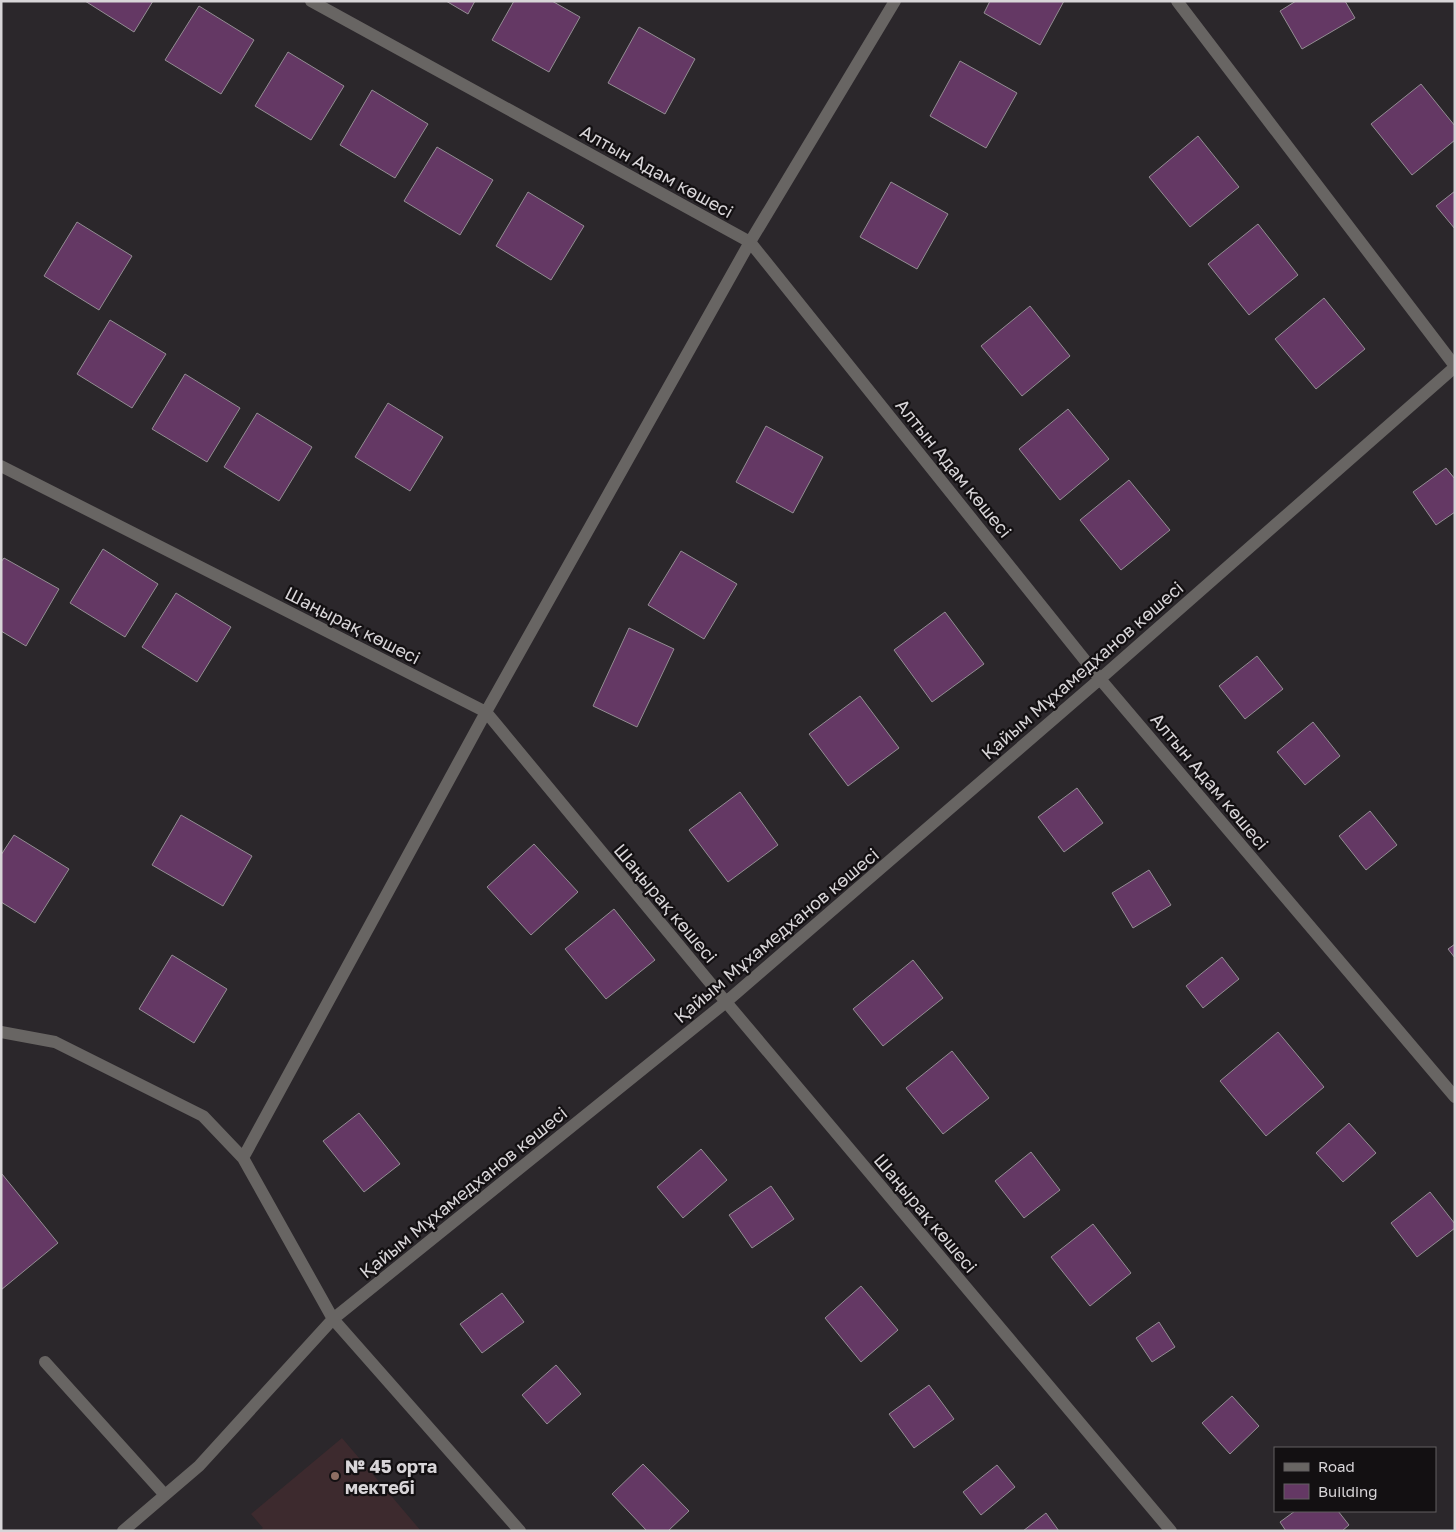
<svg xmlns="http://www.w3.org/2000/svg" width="1456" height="1532" viewBox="0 0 1456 1532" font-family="'Golos Text',sans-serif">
<rect width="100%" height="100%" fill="#2b272b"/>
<path fill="#3d2a2e" d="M342 1438 421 1531H259L263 1528 251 1514Z"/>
<path fill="#643864" stroke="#938d93" d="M85 1H153L134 32Z
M446 1H475L468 14Z
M514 1H552L580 17 549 72 492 40Z
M990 1H1064L1040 45 984 13Z
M1296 1H1345L1355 18 1302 49 1280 11Z
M199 6 254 40 221 94 165 60Z
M639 27 695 59 665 114 608 83Z
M288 52 344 86 311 140 255 106Z
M960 61 1017 93 986 148 930 116Z
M1421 84 1455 126V140L1412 175 1371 124Z
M372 90 428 124 395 178 340 145Z
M1198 136 1239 187 1190 227 1149 177Z
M437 147 493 180 460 235 404 201Z
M891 182 948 214 917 269 860 237Z
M1455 191V229L1436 206Z
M528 192 584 226 551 280 496 246Z
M77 222 132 256 99 310 44 276Z
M1258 224 1298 275 1249 315 1208 264Z
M1324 298 1365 349 1316 389 1275 339Z
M1030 306 1070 356 1022 396 981 346Z
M110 320 166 354 132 408 77 374Z
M185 374 240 408 207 462 152 429Z
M388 403 443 437 410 491 355 457Z
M1068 409 1109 459 1060 500 1019 449Z
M257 413 312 447 279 501 224 467Z
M766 426 823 457 793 513 736 482Z
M1446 468 1455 479V512L1436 525 1413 492Z
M1129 480 1170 530 1121 570 1080 520Z
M103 549 158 584 125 637 70 603Z
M681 551 737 584 704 639 648 605Z
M4 558 59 589 26 646 1 631V562Z
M176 593 231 627 197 682 142 647Z
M945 612 984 664 932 702 894 650Z
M629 628 674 649 637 727 593 706Z
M1257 656 1283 689 1245 719 1219 686Z
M860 696 899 748 848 786 809 734Z
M1313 722 1340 756 1305 785 1277 752Z
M1077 788 1103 823 1064 852 1038 817Z
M740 792 778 845 728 882 689 830Z
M1370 811 1397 845 1366 870 1339 836Z
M181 815 252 856 223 906 152 865Z
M14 835 69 869 35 923 1 902V855Z
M534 844 578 892 531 935 487 887Z
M1149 870 1171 905 1133 928 1112 893Z
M614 909 655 960 606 999 565 949Z
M1455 944V958L1448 949Z
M172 955 227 989 194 1043 139 1009Z
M1222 957 1239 979 1203 1008 1186 986Z
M913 960 943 998 883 1046 853 1009Z
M1278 1032 1324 1087 1266 1136 1220 1081Z
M952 1051 989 1098 943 1134 906 1088Z
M359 1113 400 1164 364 1192 323 1141Z
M1349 1123 1376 1153 1343 1182 1316 1153Z
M701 1149 727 1180 683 1218 657 1187Z
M1031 1152 1060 1190 1024 1218 995 1181Z
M2 1174 58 1243 1 1290V1175Z
M771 1186 794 1219 752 1248 729 1215Z
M1430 1192 1455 1224V1228L1417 1257 1391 1223Z
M1093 1224 1131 1273 1090 1306 1051 1257Z
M861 1286 898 1330 861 1362 825 1318Z
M502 1293 524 1322 482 1353 460 1324Z
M1159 1322 1175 1347 1152 1362 1136 1338Z
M556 1365 581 1394 547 1424 522 1395Z
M929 1385 954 1419 914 1448 889 1414Z
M1232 1396 1259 1426 1230 1454 1202 1423Z
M643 1464 689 1511 668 1531H647L612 1494Z
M997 1465 1015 1487 981 1515 963 1492Z
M1295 1511H1338L1349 1525 1342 1531H1286L1280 1522Z
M1046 1513 1059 1531H1023Z"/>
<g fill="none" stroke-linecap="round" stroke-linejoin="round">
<path stroke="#686563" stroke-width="12" d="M311 1 750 242 1100 679 1455 1097
M1177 1 1455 366
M1 466 486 712 726 1002 1171 1531
M1 1032 55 1042 203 1116 243 1158 333 1319 520 1531
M243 1158 486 712 750 242 895 1
M45 1362 165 1495
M123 1531 199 1466 333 1319 726 1002 1100 679 1455 367"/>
</g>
<circle fill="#8d6e63" stroke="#131012" stroke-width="2" cx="335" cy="1476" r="5"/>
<g text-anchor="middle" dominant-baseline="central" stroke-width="4.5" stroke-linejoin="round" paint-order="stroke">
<g font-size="18" fill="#d8d5d8" stroke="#131012">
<text transform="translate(657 171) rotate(29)">Алтын Адам көшесі</text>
<text transform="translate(954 468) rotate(51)">Алтын Адам көшесі</text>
<text transform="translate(353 625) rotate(27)">Шаңырақ көшесі</text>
<text transform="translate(1082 670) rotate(-41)">Қайым Мұхамедханов көшесі</text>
<text transform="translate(1210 781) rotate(50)">Алтын Адам көшесі</text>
<text transform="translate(666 903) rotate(50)">Шаңырақ көшесі</text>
<text transform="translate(776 935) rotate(-40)">Қайым Мұхамедханов көшесі</text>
<text transform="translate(463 1192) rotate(-39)">Қайым Мұхамедханов көшесі</text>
<text transform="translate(926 1213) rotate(50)">Шаңырақ көшесі</text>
</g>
<g font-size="18" font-weight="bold" fill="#d8d5d8" stroke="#131012" text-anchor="start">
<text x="345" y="1466">№ 45 орта<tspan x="345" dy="21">мектебі</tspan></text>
</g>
</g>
<rect width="1456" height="1532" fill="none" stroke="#d8d5d8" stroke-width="5"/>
<rect x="1274" y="1447" width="162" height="65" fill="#131012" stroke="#625f61"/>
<rect x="1284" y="1463" width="25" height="8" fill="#686563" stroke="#625f61"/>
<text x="1318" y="1472" font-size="15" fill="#d8d5d8">Road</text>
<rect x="1284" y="1484" width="25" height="15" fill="#643864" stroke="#625f61"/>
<text x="1318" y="1497" font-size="15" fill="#d8d5d8">Building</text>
</svg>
